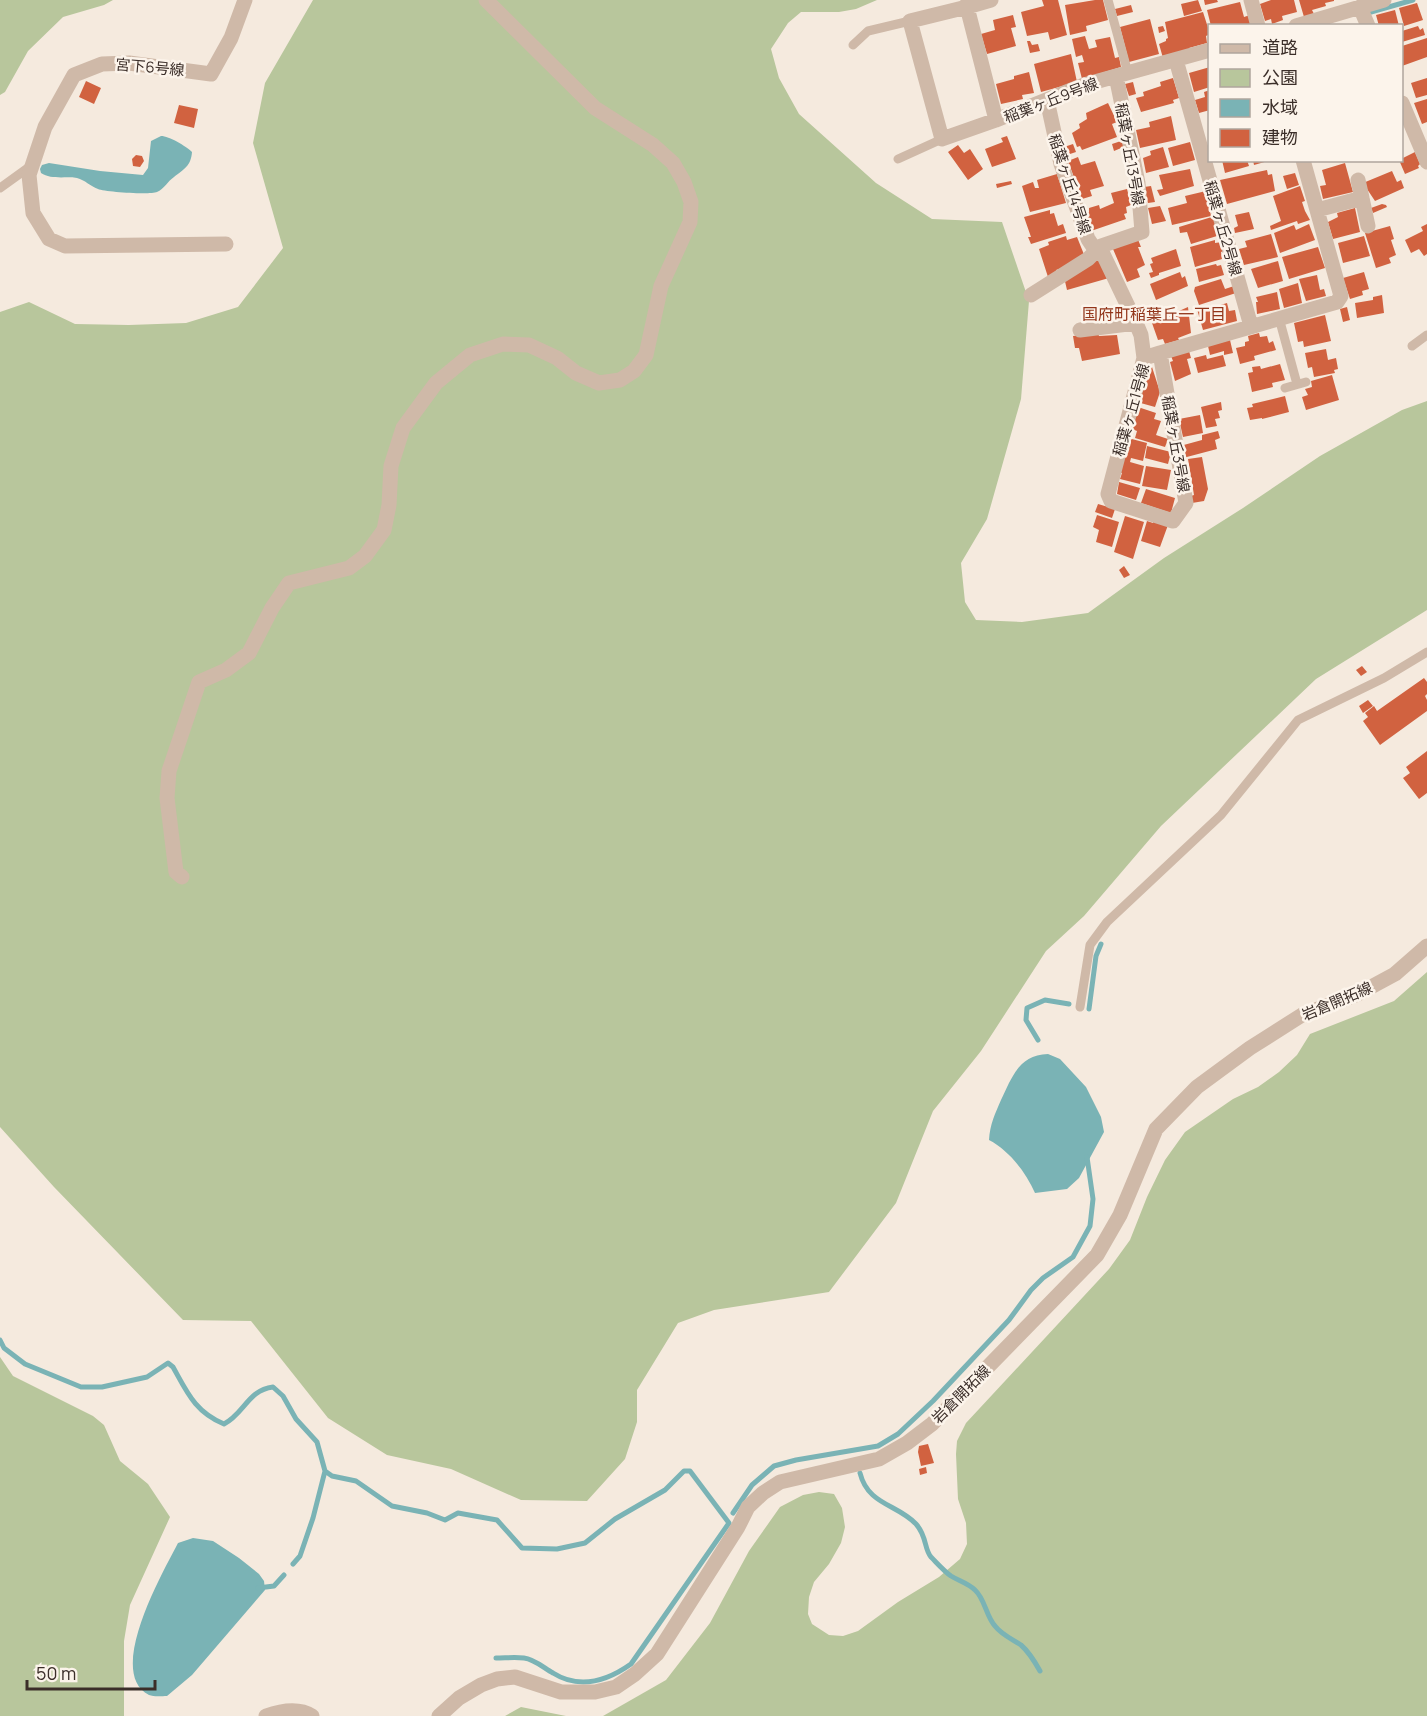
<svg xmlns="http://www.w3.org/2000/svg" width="1427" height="1716" viewBox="0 0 1427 1716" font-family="Manrope,'Noto Sans JP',sans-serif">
<rect width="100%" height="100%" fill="#f5eade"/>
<path fill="#b8c69c" d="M0 0H113L104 5 63 17 28 51 5 92 0 95Z
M313 0H877L856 9 839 12H801L788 23 771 49 779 78 799 114 876 183 932 219 1002 222 1029 301 1021 399 987 519 961 563 965 602 976 620 1022 622 1088 613 1164 558 1243 508 1320 456 1402 410 1427 401V610L1316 679 1161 826 1084 916 1046 951 981 1051 933 1111 896 1203 829 1292 714 1310 678 1323 637 1390V1422L625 1459 587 1501 521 1500 451 1469 387 1455 328 1418 251 1321 183 1320 54 1187 0 1127V312L29 302 75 324 129 325 186 323 238 307 283 248 253 143 265 83Z
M1427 972V1716H603L666 1680 710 1623 749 1551 780 1507 803 1495 819 1492 834 1494 842 1508 845 1527 841 1543 829 1564 814 1582 809 1597 808 1614 812 1624 829 1635 843 1636 858 1631 898 1602 939 1577 960 1559 967 1544 966 1523 958 1499 956 1454 957 1441 966 1423 1109 1269 1130 1240 1147 1197 1165 1160 1185 1132 1233 1099 1258 1087 1279 1072 1297 1055 1310 1034 1394 1001Z
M0 1357 13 1376 93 1416 104 1425 120 1461 148 1484 170 1517 130 1605 124 1641V1716H0Z
M521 1707 566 1716H505Z"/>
<path fill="#7ab3b5" d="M161 136C169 136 186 146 192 152 191 166 184 169 174 177 168 181 164 189 157 192 150 195 105 192 98 189 90 186 85 180 77 178 66 176 51 180 41 173L40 169 42 165 49 163 100 171 143 175 148 168 151 141Z
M1048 1054 1060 1059 1086 1087 1101 1117 1104 1132 1079 1178 1067 1189 1035 1193C1026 1173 1010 1151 989 1140 990 1124 995 1114 1001 1100 1012 1077 1019 1055 1048 1054Z
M193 1538 213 1541 239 1558 259 1574 264 1581 265 1590 192 1675 167 1696C162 1696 154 1697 149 1695 105 1673 163 1572 178 1543Z"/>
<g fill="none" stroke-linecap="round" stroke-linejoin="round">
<path stroke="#7ab3b5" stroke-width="5" d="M1371 12 1413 0
M1089 1009 1096 956 1101 944
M1038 1040 1026 1020 1027 1008 1045 1000 1069 1004
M0 1340 4 1348 25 1364 81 1387H102L147 1377 168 1363 173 1367C187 1392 195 1412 224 1424 244 1414 248 1390 273 1387L283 1396 296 1419 317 1442 325 1471 313 1518 300 1556 293 1564
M325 1471 332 1476 356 1481 392 1506 427 1513 445 1520 458 1513 497 1520 522 1548 557 1549 585 1543 615 1519 665 1490 684 1471H690L729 1523 631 1664C607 1681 580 1690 553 1673 544 1668 534 1659 524 1658 515 1657 505 1658 496 1658
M860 1473C868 1505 897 1504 916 1524 927 1536 924 1549 931 1557 937 1563 944 1571 951 1576 959 1581 968 1583 975 1590 985 1599 986 1616 995 1626 1002 1635 1012 1639 1021 1645 1029 1652 1035 1662 1040 1671
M733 1513 752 1485 774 1466 796 1460 878 1446 898 1434 933 1401 1009 1320 1031 1290 1043 1278 1073 1257 1090 1226 1093 1199 1087 1157
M258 1588 274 1586 284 1575"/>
</g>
<path fill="#d16240" d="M1042 0H1058L1067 35 1050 40 1048 32 1027 36 1021 12 1044 6Z
M1095 0H1103L1108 20 1086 26 1087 31 1070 35 1065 5Z
M1198 0 1202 11 1184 16 1181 4Z
M1204 0H1217L1218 2 1205 5Z
M1271 0H1294L1297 12 1282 16 1283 20 1272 24 1271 19 1265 21 1260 4Z
M1299 0H1334V1L1325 3 1326 6 1312 10 1314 14 1304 17Z
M1240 2 1244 17 1250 15 1252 26H1211L1207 10Z
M1417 3 1423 20 1404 26 1399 8Z
M1131 5 1133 12 1117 16 1115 9Z
M1395 10 1399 26H1379L1376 15Z
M1203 12 1210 34 1206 36 1207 43 1189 48 1190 51 1163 58 1159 44 1166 41V39L1168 38 1165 22Z
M1013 15 1016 27 1011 28 1016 46 987 54 981 34 995 30 993 20Z
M1150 19 1159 54 1129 62 1120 27Z
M1163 26 1165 31 1159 33 1158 27Z
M1418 26 1420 30 1423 28 1425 35 1402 42V31Z
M1085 36 1089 49 1097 47 1095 40 1110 37 1115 58 1119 57 1121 67 1082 79 1078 63 1084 62 1082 55 1076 57 1072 39Z
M1427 38V57L1402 66V46Z
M1027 41H1030L1032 45 1038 44 1040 51 1030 53Z
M1071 54 1077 82 1041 92 1034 64Z
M1210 67V87L1194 92 1189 73Z
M1029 72 1034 93 1022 95 1023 99 1001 104 996 84 1014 79V76Z
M1173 78 1179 98 1173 100 1174 103 1141 112 1136 98 1144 96 1143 92 1161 86 1160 82Z
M1427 78V95L1416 98 1411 83Z
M86 81 101 88 94 104 79 97Z
M1133 82 1136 94 1129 96 1125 84Z
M1210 90V110L1199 113 1195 100 1205 97 1204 92Z
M1427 99V122L1422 124 1414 103Z
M1108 103 1117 122 1112 124 1117 137 1082 150 1080 146 1077 147 1072 133 1080 128 1079 124 1087 119 1086 113Z
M179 105 198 109 194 128 174 123Z
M1171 116 1176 140 1140 148 1136 130 1150 127 1149 122Z
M1007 136 1016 159 992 167 985 149 1003 142 1001 138Z
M1124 140 1126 146 1114 151 1112 144Z
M1190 142 1195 160 1173 166 1168 148Z
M1073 144 1076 152 1067 155 1064 147Z
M958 145 964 153 970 149 983 169 968 180 948 152Z
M1163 147 1169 167 1146 173 1143 158 1151 155 1150 151Z
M1415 152 1420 164 1418 166 1419 168 1405 174 1399 160Z
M136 155 142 156 144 161 140 167 133 166 132 159Z
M1078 157 1081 165 1095 161 1104 186 1090 190 1092 196 1082 199 1068 161Z
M1222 160H1247L1249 166 1225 173Z
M1253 160H1267L1268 161 1254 165Z
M1345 163 1353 192 1323 199 1320 186 1326 185 1322 170Z
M1190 169 1194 186 1160 196 1157 190 1163 189 1159 175Z
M1267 170 1268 175 1272 174 1275 191 1227 204 1220 180Z
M1392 171 1397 182 1401 180 1404 188 1375 201 1363 183Z
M1295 173 1299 185 1287 189 1283 176Z
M1057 174 1066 203 1030 212 1022 186 1033 182 1035 188H1039L1037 180Z
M1011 181 1012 184 997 188 996 184Z
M1151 186 1155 202 1148 203 1144 187Z
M1300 186 1305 201 1302 202 1305 211 1310 220 1298 224 1297 221 1271 230 1270 226 1281 221 1273 196Z
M1127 189 1131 205 1126 207 1127 213 1124 214 1126 219 1091 231 1085 214 1089 212V208L1099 205 1100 209 1114 203 1111 193Z
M1206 191 1211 216 1172 225 1168 208 1187 203 1185 196Z
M1382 204 1386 205 1387 207 1373 213 1371 208Z
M1160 206 1166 221 1152 224 1148 208Z
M1355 208 1360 232 1333 239 1328 222 1338 217 1337 213Z
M1050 210V214L1054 213 1058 226 1063 224 1066 233 1031 244 1028 237H1031L1024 217Z
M1249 212 1254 229 1235 233 1234 228 1238 226 1235 215Z
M1215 216 1217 225 1214 226 1217 236 1191 244 1187 232 1180 233 1179 227Z
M1309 224 1315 240 1280 253 1274 233 1294 225 1296 230Z
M1427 224V254L1424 256 1419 249 1411 253 1405 240 1423 231 1421 227Z
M1390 226 1394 239 1391 240 1396 255 1389 258 1391 263 1376 268 1365 233Z
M1271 234 1278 257 1244 265 1239 249 1247 247 1245 241Z
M1066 236 1067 240 1077 237 1085 257 1075 264 1056 270 1057 274 1048 277 1039 249 1049 245 1048 242Z
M1364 236 1370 256 1343 263 1338 243Z
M1137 237 1141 247H1138L1145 265 1137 269 1140 277 1127 282 1113 249Z
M1215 240V243L1222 242 1224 251 1221 252 1222 259 1195 267 1190 247Z
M1318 247 1325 268 1289 279 1282 257Z
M1176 249 1181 266 1159 273V275L1151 278 1149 273 1153 272 1150 264 1153 263 1151 258Z
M1100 257 1109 278 1067 290 1064 277Z
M1278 261 1283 281 1258 288 1251 269Z
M1216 264 1217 266 1221 265 1224 275 1199 282 1196 269Z
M1180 272 1182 278 1185 276 1188 286 1156 300 1150 284Z
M1364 272 1369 289 1362 291 1363 295 1350 299 1343 278Z
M1317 275 1320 290 1324 289 1326 296 1306 301 1299 279Z
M1221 279 1225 289 1234 286 1236 293 1199 305 1194 291 1195 287Z
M1298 283 1302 303 1284 308 1279 289Z
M1277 292 1280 309 1257 314 1256 302H1258L1256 297Z
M1382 295 1384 313 1357 318 1355 303 1373 300V297Z
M1227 303 1229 311 1235 310 1237 321 1203 330 1197 309H1200L1201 311Z
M1188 307 1191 333 1178 338 1179 340 1165 344 1163 339 1158 340 1152 323Z
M1347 307 1350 320 1343 322 1340 309Z
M1325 315 1331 341 1304 347 1303 341 1298 342 1294 323Z
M1098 333 1099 336 1117 335 1120 354 1082 361 1079 348H1075L1073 336Z
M1259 333 1260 337 1267 336 1269 343 1273 341 1276 350 1254 356 1255 360 1240 364 1236 348 1245 346V342L1249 341 1248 336Z
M1230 340 1233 353 1224 355V351L1210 355 1208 346Z
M1326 349 1328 360 1336 358 1338 369 1334 370 1335 373 1314 377 1312 367 1308 368 1305 353Z
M1189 351 1191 358 1187 359 1191 374 1175 381 1170 362 1173 361 1171 356Z
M1206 355 1207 359 1223 355 1226 366 1198 373 1194 358Z
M1280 364 1285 380 1272 383 1273 387 1252 392 1248 373 1253 372 1252 367 1260 366 1261 369Z
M1148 365 1152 367 1160 392 1155 407 1137 402Z
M1332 375 1339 400 1306 410 1302 397 1308 395 1305 389 1312 387 1311 381Z
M1285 396 1289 412 1262 419V418L1250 420 1247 408 1253 407 1252 404Z
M1221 402 1222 410 1218 411 1220 418 1215 419 1217 426 1206 428 1201 407Z
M1138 407 1156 413 1154 419 1161 421 1156 435 1168 439 1165 447 1135 438 1137 431 1132 429Z
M1200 415 1203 433 1183 437 1179 419Z
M1218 431 1220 438 1215 440 1217 449 1183 458 1180 446 1202 440V435Z
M1128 438 1147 443 1143 461 1131 458 1130 462 1144 466 1140 484 1120 479 1122 473 1119 472Z
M1147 446 1171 452 1168 464 1145 458Z
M1202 457 1208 489 1204 501 1192 503 1191 496 1194 495 1188 459Z
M1146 466 1171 470 1167 490 1142 486Z
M1119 482 1140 488 1136 500 1117 494Z
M1146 489 1175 498 1171 513 1141 503Z
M1098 504 1115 509 1112 518 1095 512Z
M1097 515 1119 522 1112 547 1096 542 1099 530 1093 527Z
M1125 516 1144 522 1133 559 1114 552Z
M1154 520 1168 525 1160 547 1141 541 1147 521 1153 523Z
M1124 566 1130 575 1124 578 1119 570Z
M1362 666 1367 672 1361 676 1356 670Z
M1424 678 1427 682V694L1425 696 1427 700V711L1380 745 1363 721 1368 717 1365 713 1374 706 1377 711Z
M1368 700 1373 706 1363 713 1359 706Z
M1427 751V793L1419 799 1403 778 1410 773 1406 767Z
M928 1444 934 1463 921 1466 918 1452 919 1446Z
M926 1467 927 1473 920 1475 919 1469Z"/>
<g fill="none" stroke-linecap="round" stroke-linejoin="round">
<path stroke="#cfb9a8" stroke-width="9" d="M1108 0 1128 73
M853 45 868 31 910 21
M898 159 942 139
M0 188 32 165
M1279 318 1297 384
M1412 346 1427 335
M1285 388 1306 382
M1080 1007 1090 945 1107 922 1221 815 1298 720 1384 678 1427 652"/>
<path stroke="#cfb9a8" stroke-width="15" d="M968 0 967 7 910 21 942 139 996 120
M991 0 967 7 996 120 1084 85 1210 50
M1251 0 1258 26
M1360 7 1368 26
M1296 26 1384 0
M1176 60 1251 326
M1047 100 1061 164 1088 239 1096 251 1101 246 1142 232 1138 183 1116 76
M1402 103 1427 162
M1358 180 1362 198
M1317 210 1362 198 1368 226
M226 244 65 246 49 239 33 213 29 175 45 127 74 75 102 64 129 63 211 74 231 38 245 0
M1031 295 1088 259 1096 251 1103 254 1136 323
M1080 330 1136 323 1141 335 1144 358
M1160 353 1186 503 1173 521 1111 501 1108 494 1144 358 1160 353 1337 302 1341 296 1303 160
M182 877 176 872 167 798 169 771 199 682 226 670 249 653 272 608 289 583 349 568 365 556 384 530 389 505 391 466 403 428 436 383 470 355 503 344 529 345 557 358 576 373 599 383 620 380 634 371 646 355 661 286 690 222 691 202 684 182 673 163 653 145 595 108 486 0
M266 1716C280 1711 298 1707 312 1716
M439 1716 459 1698 481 1685 497 1679 515 1677 561 1692H595L616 1687 635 1674 657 1654 738 1527 748 1507 763 1493 780 1482 879 1459 907 1443 932 1424 1097 1255 1120 1215 1156 1129 1197 1087 1250 1048 1302 1015 1358 994 1395 974 1427 946"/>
</g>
<g text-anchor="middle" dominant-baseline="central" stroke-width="5" stroke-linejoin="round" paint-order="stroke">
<g font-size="15" fill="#3b2e29" stroke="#fcf4eb">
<text transform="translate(150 67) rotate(5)">宮下6号線</text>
<text transform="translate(1051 100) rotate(-21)">稲葉ヶ丘9号線</text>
<text transform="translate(1130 154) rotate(80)">稲葉ヶ丘13号線</text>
<text transform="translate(1070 184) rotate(72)">稲葉ヶ丘14号線</text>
<text transform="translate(1223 228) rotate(74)">稲葉ヶ丘2号線</text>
<text transform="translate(1131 410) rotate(-74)">稲葉ヶ丘1号線</text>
<text transform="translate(1176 444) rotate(80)">稲葉ヶ丘3号線</text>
<text transform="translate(1337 1001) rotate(-23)">岩倉開拓線</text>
<text transform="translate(961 1394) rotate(-45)">岩倉開拓線</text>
</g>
<g font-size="16" fill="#92351a" stroke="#fcf4eb">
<text x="1154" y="314">国府町稲葉丘一丁目</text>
</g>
</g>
<rect x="1208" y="24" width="195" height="138" fill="#fcf4eb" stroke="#afa59d" stroke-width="1.5"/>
<rect x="1220" y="44" width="30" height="9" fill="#cfb9a8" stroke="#afa59d" stroke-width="1.5"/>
<text x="1262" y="54" font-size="18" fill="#3b2e29">道路</text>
<rect x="1220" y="69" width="30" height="18" fill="#b8c69c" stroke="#afa59d" stroke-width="1.5"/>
<text x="1262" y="84" font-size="18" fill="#3b2e29">公園</text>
<rect x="1220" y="99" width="30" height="18" fill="#7ab3b5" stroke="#afa59d" stroke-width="1.5"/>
<text x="1262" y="114" font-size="18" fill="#3b2e29">水域</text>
<rect x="1220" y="129" width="30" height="18" fill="#d16240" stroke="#afa59d" stroke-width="1.5"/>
<text x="1262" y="144" font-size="18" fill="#3b2e29">建物</text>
<path d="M27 1680v9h128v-9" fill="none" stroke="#3b2e29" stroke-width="3"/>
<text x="36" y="1680" font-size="18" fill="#3b2e29" stroke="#fcf4eb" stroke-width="4.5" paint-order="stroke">50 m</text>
</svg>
